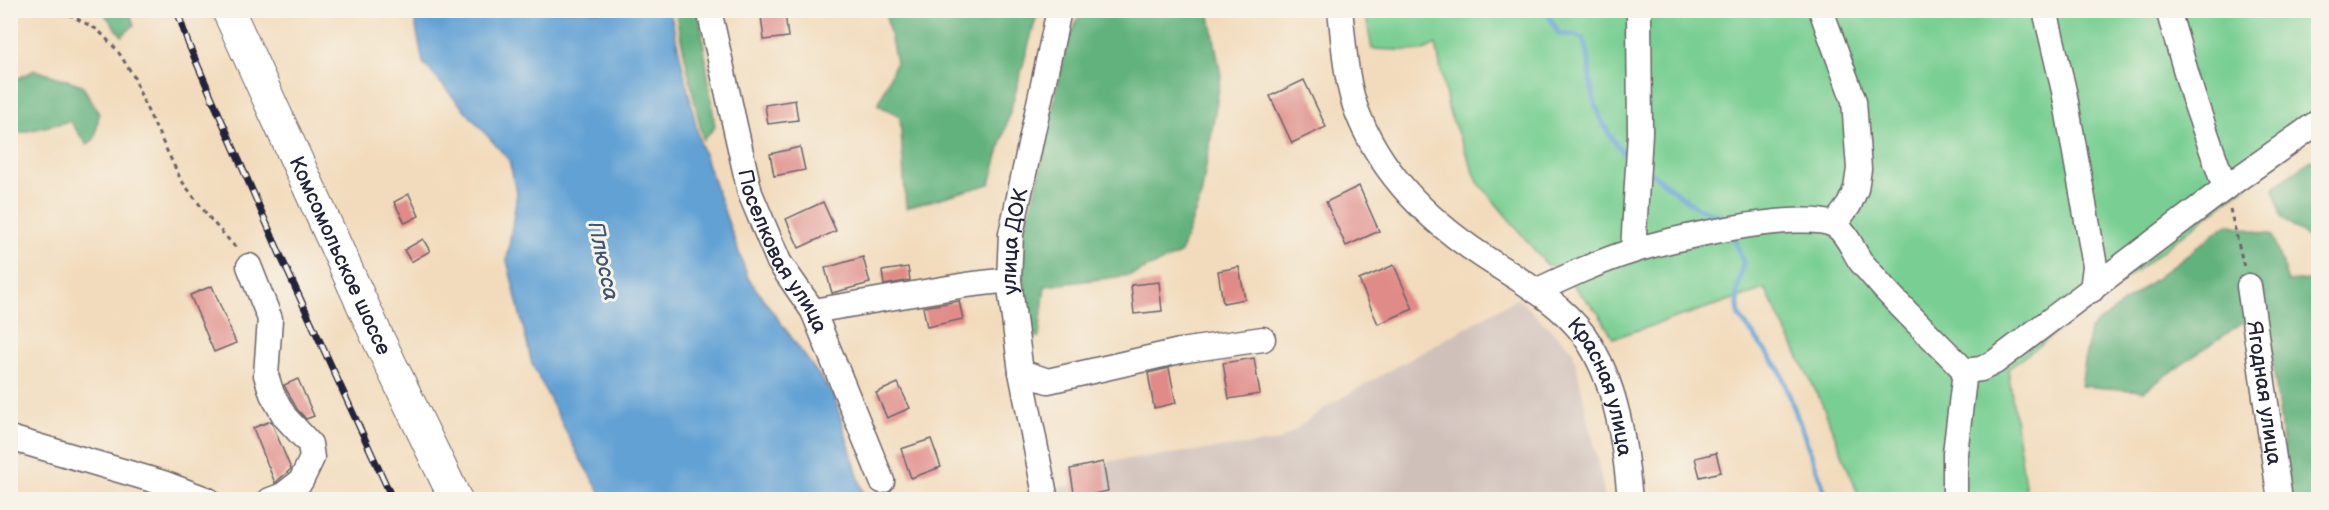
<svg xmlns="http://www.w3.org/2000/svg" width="2329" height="510" viewBox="0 0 2329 510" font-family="'Balsamiq Sans',sans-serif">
<rect width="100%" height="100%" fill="#f7f3e8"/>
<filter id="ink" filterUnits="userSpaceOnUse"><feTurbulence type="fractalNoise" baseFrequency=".0167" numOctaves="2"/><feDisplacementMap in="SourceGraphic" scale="12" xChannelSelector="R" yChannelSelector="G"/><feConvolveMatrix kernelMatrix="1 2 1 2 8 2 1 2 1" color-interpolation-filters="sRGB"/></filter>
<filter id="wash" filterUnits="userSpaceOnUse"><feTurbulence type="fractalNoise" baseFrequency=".008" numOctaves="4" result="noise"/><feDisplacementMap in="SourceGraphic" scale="24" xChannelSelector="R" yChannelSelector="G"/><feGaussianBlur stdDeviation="1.35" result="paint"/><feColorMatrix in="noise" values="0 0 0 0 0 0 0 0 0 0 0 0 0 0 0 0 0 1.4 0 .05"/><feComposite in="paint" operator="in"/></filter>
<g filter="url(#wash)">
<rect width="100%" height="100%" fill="#f2dbbc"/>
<path fill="#cfc0ba" d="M1518 298 1573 351 1602 481 1604 499 982 500 1072 485 1070 469 1103 462 1279 441 1329 405Z"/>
<path fill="#79cf93" stroke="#4e7867" stroke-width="1.5" d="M1365 11H2318V131L2008 369 2027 499H1860L1823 406 1765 289 1613 338 1599 314 1572 284 1565 268 1547 265 1478 182 1449 112 1436 44 1422 51 1372 49Z"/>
<path fill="#62b27d" stroke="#426a5c" stroke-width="1.5" d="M102 11H129L134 25 122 36Z
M675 11H699L715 127 703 140Z
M885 11H1038L990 184 906 208 900 116 878 105 896 62Z
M1081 11H1209L1221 76 1201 196 1180 254 1131 275 1045 286 1039 337 1027 338 1020 240 1037 185 1064 52Z
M35 70 82 85 99 114 95 138 87 145 70 121 11 135V82Z
M2311 160 2318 161V247L2281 216 2274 187Z
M2227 224 2272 235 2288 282 2318 279V499H2290L2266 306 2144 391 2081 386 2090 329Z"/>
<path fill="#62a1d4" stroke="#426288" stroke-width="1.5" d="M413 11H670L700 143 748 278 834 396 865 499H604L579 457 532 364 507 260 517 193 509 160 423 63Z"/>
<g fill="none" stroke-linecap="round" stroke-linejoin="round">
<path stroke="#62a1d4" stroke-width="5" d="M1546 10 1559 34 1574 35 1583 39C1591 54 1588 68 1591 84 1596 117 1608 137 1631 161
M1646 169 1696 207 1723 217 1727 221
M1735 238 1743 263 1737 293 1739 316 1780 370 1828 500"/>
</g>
<g id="blocks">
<path fill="#e08b88" d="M785 13 788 37 764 40 761 16Z
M1304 80 1326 127 1292 143 1270 96Z
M795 100 798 120 768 124 765 105Z
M800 147 805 170 774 176 770 154Z
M1359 186 1379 231 1346 246 1326 202Z
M409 194 419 216 405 223 394 202Z
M823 202 836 231 799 248 786 219Z
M423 239 430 251 411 262 404 250Z
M863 257 870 283 832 293 825 268Z
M1394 265 1413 309 1378 324 1359 280Z
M908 267 910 280 884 285 882 271Z
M1239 267 1245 299 1223 303 1218 271Z
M1159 282 1162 311 1134 314 1131 285Z
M212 286 236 343 214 352 190 295Z
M959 301 963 319 927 327 923 307Z
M1254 358 1260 394 1229 399 1223 363Z
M1169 368 1176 403 1154 408 1148 373Z
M298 379 314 416 306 419 297 409 284 385Z
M898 383 910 408 887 418 876 393Z
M271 421 291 469 275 483 253 428Z
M931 439 941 467 911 478 901 449Z
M1716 453 1721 472 1700 477 1695 458Z
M1103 462 1108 491 1075 498 1070 469Z"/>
</g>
</g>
<g filter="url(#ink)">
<use href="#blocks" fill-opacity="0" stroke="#6b6368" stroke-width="1.5"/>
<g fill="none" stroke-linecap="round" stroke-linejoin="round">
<defs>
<g id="minor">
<path id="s1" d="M709 10 750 193 779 262 813 311 882 481"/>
<path id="s2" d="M1340 10C1344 42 1345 78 1356 109 1380 173 1429 221 1484 257 1519 280 1559 301 1584 335 1617 382 1625 444 1630 500"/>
<path d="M1821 10 1854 101 1859 169 1856 189 1849 205 1834 225"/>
<path d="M2045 10 2064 91 2095 266 2092 290"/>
<path d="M2168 10 2193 96 2225 188"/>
<path d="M1633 250 1640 133 1639 10"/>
<path d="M249 266 270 319 266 375 272 394 285 417 310 444 312 458 301 481 283 495 270 500"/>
<path id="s3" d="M2249 286 2280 500"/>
<path d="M1536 291C1568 276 1600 261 1633 251 1668 239 1804 209 1834 225 1847 232 1853 251 1861 262 1868 270 1875 278 1882 286 1908 315 1937 342 1965 371"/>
<path d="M813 311 966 285 1009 280"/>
<path d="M1965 371 1981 369 1995 362 2225 188 2318 122"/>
<path d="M1021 372 1048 381 1180 351 1263 339"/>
<path d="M10 438 163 483 208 500"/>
<path id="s4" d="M1046 500 1021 372 1009 280 1011 234 1059 10"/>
<path d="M1955 500V453L1965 371"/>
</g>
<g id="major">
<path id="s5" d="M228 10 376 334 456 500"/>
</g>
</defs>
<use href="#minor" stroke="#6b6368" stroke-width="27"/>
<use href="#major" stroke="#6b6368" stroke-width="34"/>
<path stroke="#6b6368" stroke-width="3" stroke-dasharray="4.5 4.5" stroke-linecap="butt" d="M61 10 98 30 117 50 133 75 144 103 181 180 212 221 237 249
M2230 209 2244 267"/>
<use href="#minor" stroke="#fff" stroke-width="24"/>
<use href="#major" stroke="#fff" stroke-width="32"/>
<defs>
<path id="rail" d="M177 10 188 43 282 259 393 500"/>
</defs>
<use href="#rail" stroke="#22223b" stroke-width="7"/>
<use href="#rail" stroke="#f7f3e8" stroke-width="4.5" stroke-dasharray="14" stroke-linecap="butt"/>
</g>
</g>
<g text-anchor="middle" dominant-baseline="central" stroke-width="6" stroke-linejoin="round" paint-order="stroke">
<g font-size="21" fill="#22223b" stroke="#f7f3e8">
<text stroke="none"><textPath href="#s4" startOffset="262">улица ДОК</textPath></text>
<text stroke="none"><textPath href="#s1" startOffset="254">Поселковая улица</textPath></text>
<text stroke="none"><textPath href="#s5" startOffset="270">Комсомольское шоссе</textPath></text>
<text stroke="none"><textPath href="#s2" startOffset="482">Красная улица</textPath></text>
<text stroke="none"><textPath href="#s3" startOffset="108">Ягодная улица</textPath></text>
</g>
<g font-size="22" font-style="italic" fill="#3c5578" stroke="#f7f3e8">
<text transform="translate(603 261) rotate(78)">Плюсса</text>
</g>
</g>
<rect width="2329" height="510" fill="none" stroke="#f7f3e8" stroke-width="36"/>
</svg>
